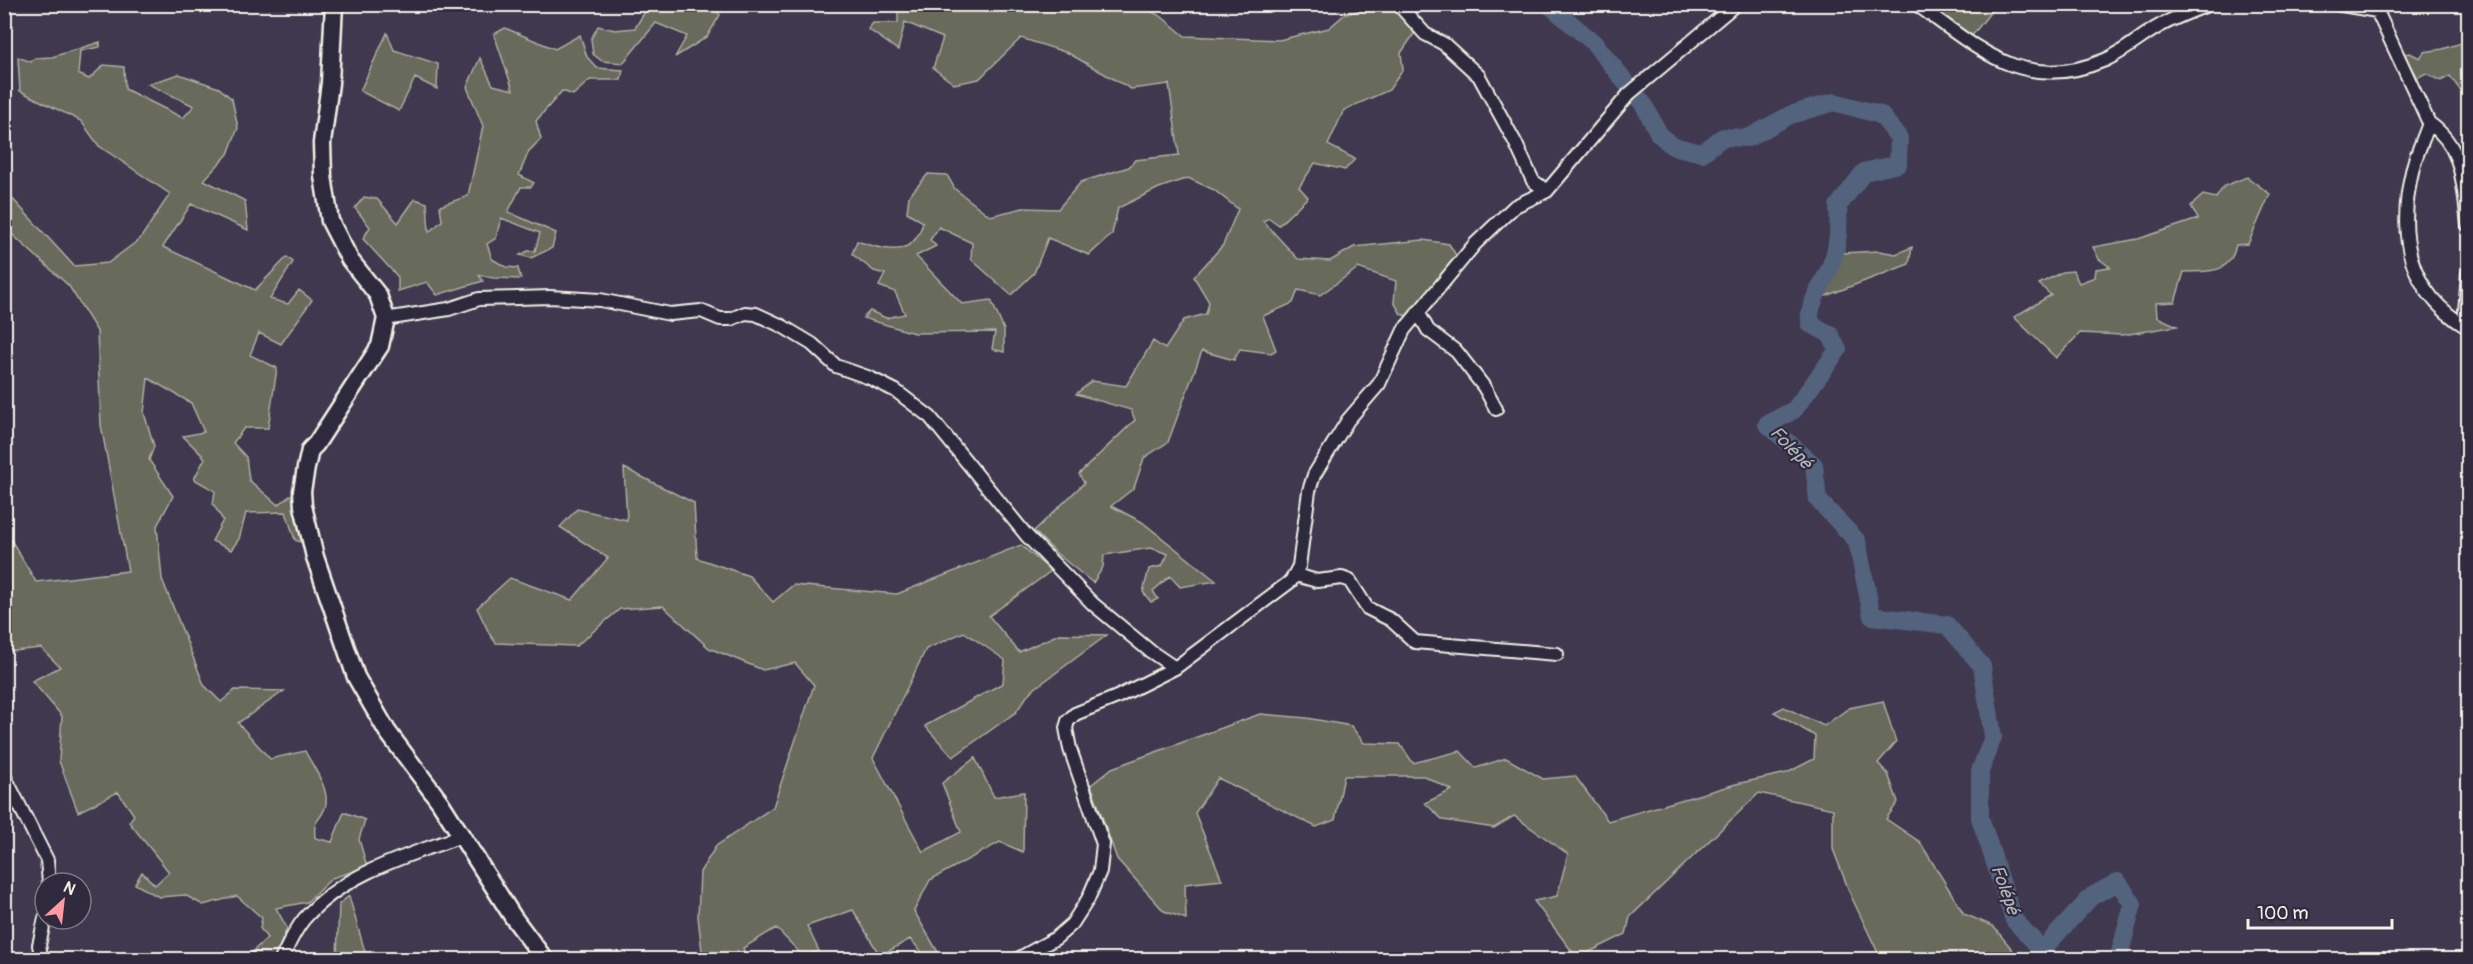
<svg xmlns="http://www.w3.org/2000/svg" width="2473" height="964" viewBox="0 0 2473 964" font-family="Pangolin,sans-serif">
<rect width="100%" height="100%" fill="#40384e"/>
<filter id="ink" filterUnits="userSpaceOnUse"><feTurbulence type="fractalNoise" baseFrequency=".0167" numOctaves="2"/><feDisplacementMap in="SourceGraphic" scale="12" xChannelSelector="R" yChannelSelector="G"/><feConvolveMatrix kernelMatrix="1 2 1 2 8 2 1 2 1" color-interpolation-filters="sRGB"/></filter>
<g filter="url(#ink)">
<path fill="#686a5c" stroke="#aeaea2" stroke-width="1.5" d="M1047 4 1140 5 1162 17 1185 36 1279 40 1329 28 1344 15 1376 5 1397 4 1418 28 1401 53 1403 69 1389 90 1344 110 1328 145 1355 159 1345 170 1315 163 1299 187 1308 197 1279 225 1269 218 1263 221 1298 259 1330 261 1354 247 1423 240 1449 244 1459 260 1420 320 1401 314 1394 302 1396 281 1358 268 1320 295 1298 290 1293 303 1263 316 1276 350 1271 353 1240 349 1234 360 1202 351 1168 442 1144 458 1134 488 1111 506 1142 522 1216 581 1180 587 1170 576 1153 591 1158 599 1151 602 1143 592 1149 569 1162 566 1168 554 1151 548 1104 555 1103 567 1093 583 1056 553 1034 531 1084 483 1079 474 1135 420 1131 410 1076 394 1092 381 1126 386 1153 341 1165 349 1184 320 1206 314 1209 302 1194 277 1223 245 1238 209 1214 190 1188 178 1159 188 1118 208 1112 234 1089 255 1048 238 1034 273 1011 295 971 259 972 243 939 227 930 240 936 246 916 256 962 304 991 300 1004 330V352L992 349 995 332 914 333 863 318 870 311 886 318 905 314 895 292 879 286 885 274 874 271 852 254 857 241C885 251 914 259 923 222L907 212 909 196 928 174 947 175 955 189 990 216 1023 208 1058 209 1081 182 1129 167 1135 160 1179 155 1169 84 1131 89 1068 53 1021 38 979 79 954 84 933 68 943 38 905 22 898 50 868 29 873 23H898V10L870 5Z
M649 5H714L720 15 707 37 675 57 687 36 656 23 623 63 602 61 593 54 591 39 598 26 615 30 635 28Z
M1925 5H1996L1971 37Z
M505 28 555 49 580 35 587 57 597 68 623 70 621 80H590L573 95 562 91 536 121 541 139 529 151 519 175 534 183 531 187H521L508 212 556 233 552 248 531 258 520 255 528 251H535L540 233 501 218 496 238 487 244 492 259 506 267 518 268 521 279 493 278 479 275 483 281 437 295 427 282 398 291V277L363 239 370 227 355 208 364 197 377 199 398 223 415 199 427 203 429 232 442 221 440 206 468 196 483 126 467 87 480 58 493 85 513 90 494 34Z
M387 33 394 50 438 64 437 89 415 78 399 111 360 91Z
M2467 41 2468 42V101L2450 76 2441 81 2426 73 2417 78 2403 54 2410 53 2420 58 2424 52 2443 49Z
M100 42V47L80 51 78 74 89 79 104 65 124 67 125 89 183 118 194 106 148 84 179 74 219 88 232 99 238 128 228 154 204 180 245 201 248 230 191 204 163 247 255 290 287 257 293 262 270 299 288 304 299 290 312 300 281 344 259 333 250 355 277 368 268 428H244L233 443 246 457 249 480 278 505 295 492 306 544 295 540 286 512 246 513 239 539 231 550 212 541 223 520 213 504 215 491 194 479 205 458 183 436 204 432 191 403 148 378 144 413 154 446 149 460 173 496 157 526 162 579 204 685 221 702 235 690 284 691 238 723 270 759 305 751C313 767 331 790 325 808 319 824 313 817 315 838L332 842 344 812 365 820 359 839 367 867 332 878 307 902 276 908 287 928 277 953 252 952 267 938 260 928 262 918 237 896 203 905 185 895 159 897 135 884 142 872 155 885 169 872 129 822 134 815 118 792 78 812 59 761 62 716 32 681 60 667 41 648 5 652 4 528 36 582 128 571 101 425 97 331 69 286 5 228V194L9 195 74 266 108 263 140 239 170 194 99 146 81 121 20 91 18 57 31 62 35 58 52 57Z
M2247 177 2270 194 2248 244 2236 245C2230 275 2209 271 2184 272L2175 302 2156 303 2157 317 2177 326 2123 335 2080 333 2056 358 2014 317 2051 295 2039 284 2062 272 2073 271 2079 283 2095 277 2096 269 2110 267 2099 259 2093 247 2138 239 2198 219 2191 206 2203 195 2216 198 2224 186Z
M1912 247 1909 264 1823 297 1834 276 1842 253 1879 251 1896 254Z
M624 468 694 503 697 558 749 576 773 602 793 585 897 594 1021 545 1051 571 989 616 1019 652 1059 634 1107 635 1030 692 1016 712 953 757 925 726 1003 683 1005 660 964 632 926 649 873 758 923 852 961 832 942 783 975 758 994 797 1024 792 1023 852 1000 842 930 880 914 911 939 954 928 959 910 939 880 956 853 910 807 926 819 951 803 956 776 928 743 948 747 959H695L702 951 698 917 700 872 716 846 773 807 814 685 795 663 763 670 709 648 663 606 620 609 576 646 496 643 490 635 477 608 510 578 572 600 608 558 560 527 577 509 627 520Z
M1883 701 1896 742 1878 763 1888 774 1898 802 1886 819 1920 842 1964 914 1993 926 2020 959H1881L1851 896 1833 849V809L1759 793 1630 917 1626 934 1577 958 1534 901 1557 896 1568 854 1514 816 1494 828 1443 820 1425 803 1452 790 1424 776H1344L1335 820 1316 827 1218 778 1195 813 1222 880 1185 884 1186 919 1164 911 1117 859 1091 785 1112 768 1260 714 1307 718 1351 726 1364 743 1400 744 1413 763 1460 751 1476 768 1506 758 1543 779 1575 776 1608 821 1736 784 1787 773 1814 759 1815 736 1774 712 1784 707 1824 726 1849 708Z
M349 896 367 959H337L339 904Z"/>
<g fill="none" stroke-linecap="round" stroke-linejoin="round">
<path stroke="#53627d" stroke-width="18" d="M1548 4 1594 43 1644 105 1659 134 1672 146 1702 153 1723 137 1748 138 1790 115 1834 102 1881 115 1899 138 1898 164 1864 172 1838 206C1839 226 1839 243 1832 262 1825 283 1807 303 1810 324L1830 334 1838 350 1794 410 1767 424 1814 465 1818 500 1857 541 1872 616 1947 625 1982 666 1993 737 1980 771V818L2014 920 2042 950 2092 896 2118 882 2133 904 2118 960"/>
<defs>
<path id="street" d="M1398 4 1425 34 1444 44 1479 76 1515 142 1533 181 1547 191
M1916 4C1979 49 2024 94 2105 60 2124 52 2139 38 2156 28 2173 18 2192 11 2210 4
M2336 4 2377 11 2429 123C2424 138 2417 152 2413 167 2397 233 2406 291 2468 328
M2429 123C2464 147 2463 185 2468 225
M1418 312 1428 330 1457 352 1484 387 1496 409
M385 319 449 309 479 299 550 297 600 300 670 314 701 311 720 319H731L745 313 756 314 782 326 812 344 836 366 870 378 896 391 930 417 1027 536 1093 604 1150 651 1175 668
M2464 325 2468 273
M1296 575 1317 581 1342 578 1350 581 1367 608 1391 620 1415 642 1557 654
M4 775 47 860 49 883
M42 960 39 945 45 918
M281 960C288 946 294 931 304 919 344 873 406 856 462 836
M1016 960 1056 938 1072 924 1088 899 1100 871 1103 844 1070 749 1066 728 1068 721 1075 714 1117 697 1175 668 1291 581 1299 566 1309 491 1314 475 1348 420 1379 384 1404 330 1475 244 1515 206 1547 191 1629 94 1736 4"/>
<path id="secondary" d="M334 4 330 83 322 143 323 176 330 221 350 260 378 295 386 318 380 346 316 444 310 450 306 468 302 491 303 506 315 557 356 677 387 731 440 802 513 917 545 960"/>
</defs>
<use href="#street" stroke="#f4f1e8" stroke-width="16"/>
<use href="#secondary" stroke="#f4f1e8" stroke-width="21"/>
<use href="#street" stroke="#2f2a3d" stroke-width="12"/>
<use href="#secondary" stroke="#2f2a3d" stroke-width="16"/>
</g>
</g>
<g text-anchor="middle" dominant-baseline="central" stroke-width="4.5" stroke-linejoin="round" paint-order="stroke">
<g font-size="18" font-style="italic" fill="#b4b8bd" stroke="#2f2a3d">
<text transform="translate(1791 448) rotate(46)">Folépé</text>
<text transform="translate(2005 890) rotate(70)">Folépé</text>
</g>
</g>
<rect width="2473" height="964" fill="none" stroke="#2f2a3d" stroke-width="24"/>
<rect x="12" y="12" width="2449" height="940" fill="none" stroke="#f4f1e8" stroke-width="2" filter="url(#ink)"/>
<g transform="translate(63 901) rotate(27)"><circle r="28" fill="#2f2a3d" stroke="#7e7a81" stroke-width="1.5"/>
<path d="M0-4.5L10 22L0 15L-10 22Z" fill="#ff9aa2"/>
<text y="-9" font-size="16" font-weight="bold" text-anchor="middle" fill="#f4f1e8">N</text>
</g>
<path d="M2248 919v9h144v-9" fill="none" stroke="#f4f1e8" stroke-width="3"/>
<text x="2257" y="919" font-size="18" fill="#f4f1e8" stroke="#2f2a3d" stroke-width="4.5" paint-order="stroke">100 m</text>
</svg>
